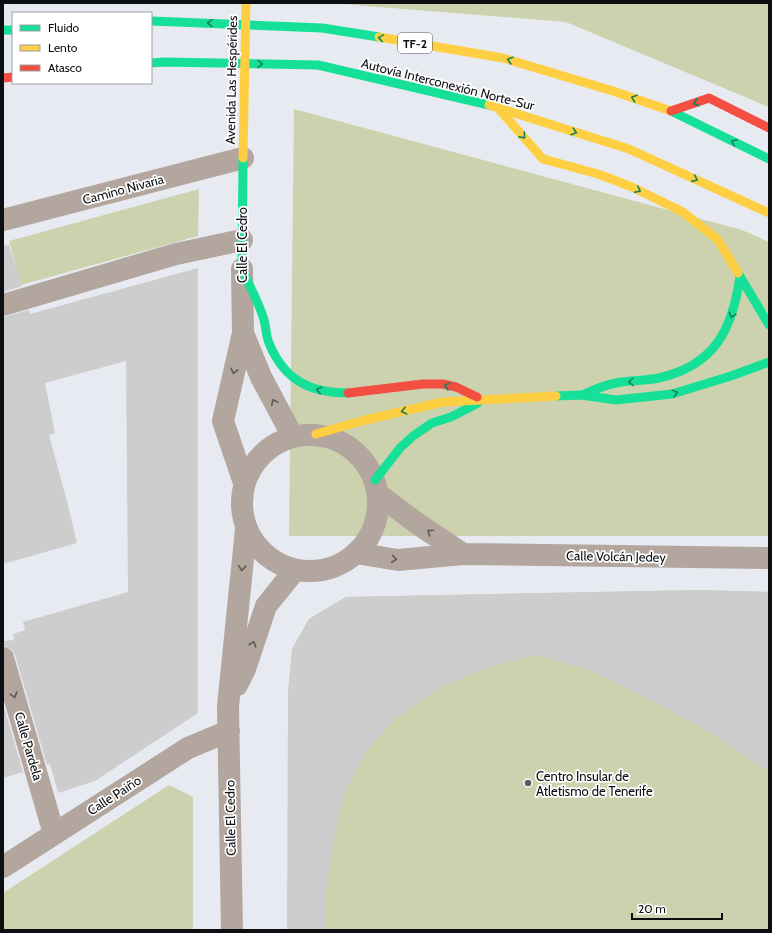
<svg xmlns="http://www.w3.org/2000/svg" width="772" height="933" viewBox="0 0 772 933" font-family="Cabin,sans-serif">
<rect width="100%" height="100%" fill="#e7ebf1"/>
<path fill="#cdd2ae" d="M329 3H769V107L566 22Z
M294 109 742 230 769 242V536H289Z
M199 189 198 236 21 285 9 241Z
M699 590 769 592V930H287L292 649 309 619 346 597Z
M169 785 193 797V930H3V893Z"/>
<path fill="#cdcdce" d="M9 245 22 286 3 292V246Z
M198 268V713L95 781 58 793 50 764 47 765 15 655 11 649 3 646V641L14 640 13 634 25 630 23 622 128 592 126 361 45 383 55 433 49 435 68 505 77 543 3 564V317L29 310 30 314Z
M699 590 769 592V772L714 735 653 701 589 670 536 655 486 668 438 689 396 718 368 749 345 793 334 838 326 894 325 930H287L288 691 292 649 309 619 346 597Z
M3 703 23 772 3 778Z"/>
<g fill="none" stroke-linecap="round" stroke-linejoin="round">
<path stroke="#b2a69f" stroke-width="22" d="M3 220 243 158
M242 269 243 333 223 421 244 483
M3 305 176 254 242 240
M243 333 261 377 293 437
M242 503a68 68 0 1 1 136 0a68 68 0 1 1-136 0Z
M378 494 418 524 463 554
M356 553 398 560 463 554 769 558
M3 658 54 834
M237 685 245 669 266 606 295 570
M3 867 188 748 229 731
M232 930 228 706 246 529"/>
<path stroke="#16e098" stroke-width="9" d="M151 21 322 28 379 37
M3 30H13
M151 63 164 62 318 65 489 105
M671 111 769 159
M242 269 243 158
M242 269C249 286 259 302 264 320 266 327 266 336 269 343 284 380 310 393 348 393
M738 273 769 325
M582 395C593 390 604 385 616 383 630 380 645 381 659 378 715 365 732 330 740 277
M556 396 581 395 616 400 672 394 731 376 769 362
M375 480 400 448 413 436 432 423 451 417 478 403"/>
<path stroke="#ffcf43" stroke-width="9" d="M379 37 503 58 613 91 671 111
M489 105 629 149 769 213
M498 108 543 159 598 174 632 187 683 212 718 240 738 273
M316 434 365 420 443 402 556 396"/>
<path stroke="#f24e42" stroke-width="9" d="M3 78 13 77
M671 111 709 98 769 128
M348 393 423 384H443L456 387 477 397"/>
<path stroke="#ffcf43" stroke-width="9" d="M243 158 246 3"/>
</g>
<defs><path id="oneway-chevron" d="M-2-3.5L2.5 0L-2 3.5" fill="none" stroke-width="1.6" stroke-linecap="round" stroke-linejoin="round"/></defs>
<g stroke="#12825b">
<use href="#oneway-chevron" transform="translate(210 23) rotate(-177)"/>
<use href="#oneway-chevron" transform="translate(381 38) rotate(-171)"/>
<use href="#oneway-chevron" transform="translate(510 60) rotate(-163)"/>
<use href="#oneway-chevron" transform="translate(260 64) rotate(1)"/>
<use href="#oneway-chevron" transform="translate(634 98) rotate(-161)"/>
<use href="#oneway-chevron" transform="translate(696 103) rotate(162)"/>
<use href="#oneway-chevron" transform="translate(574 132) rotate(18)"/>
<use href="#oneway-chevron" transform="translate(523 136) rotate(48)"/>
<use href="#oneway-chevron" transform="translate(734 142) rotate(-154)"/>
<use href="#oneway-chevron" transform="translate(695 179) rotate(24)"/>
<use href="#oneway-chevron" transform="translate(638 190) rotate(26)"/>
<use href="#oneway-chevron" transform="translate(732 315) rotate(108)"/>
<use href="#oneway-chevron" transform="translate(631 382) rotate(175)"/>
<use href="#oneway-chevron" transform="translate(447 386) rotate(-165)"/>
<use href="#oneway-chevron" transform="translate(319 390) rotate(-167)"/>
<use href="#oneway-chevron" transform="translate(675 393) rotate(-15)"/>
<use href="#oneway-chevron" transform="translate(404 411) rotate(167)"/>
</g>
<g stroke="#5f5a58">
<use href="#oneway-chevron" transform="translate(234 371) rotate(103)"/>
<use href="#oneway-chevron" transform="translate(274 402) rotate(-117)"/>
<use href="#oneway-chevron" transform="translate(430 532) rotate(-146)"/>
<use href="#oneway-chevron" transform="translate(394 559) rotate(6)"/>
<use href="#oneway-chevron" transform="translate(242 568) rotate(96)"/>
<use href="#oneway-chevron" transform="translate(253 644) rotate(-71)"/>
<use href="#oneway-chevron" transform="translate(14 695) rotate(74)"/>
</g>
<circle fill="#595b5f" stroke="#fff" stroke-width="1.5" cx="528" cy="783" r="4"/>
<g text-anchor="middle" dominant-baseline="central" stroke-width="3.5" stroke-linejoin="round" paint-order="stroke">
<rect fill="#fff" stroke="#555658" stroke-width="1" x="398" y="33" width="34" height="20" rx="3"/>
<g font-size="12" font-weight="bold" fill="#0c0e11">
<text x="415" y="43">TF-2</text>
</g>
<g font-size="13" fill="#0c0e11" stroke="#fff">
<text transform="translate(231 80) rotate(-89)">Avenida Las Hespérides</text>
<text transform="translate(448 84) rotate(14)">Autovía Interconexión Norte-Sur</text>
<text transform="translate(123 189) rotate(-15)">Camino Nivaria</text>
<text transform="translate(242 245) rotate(-90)">Calle El Cedro</text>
<text transform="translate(616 556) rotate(1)">Calle Volcán Jedey</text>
<text transform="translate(29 746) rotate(74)">Calle Pardela</text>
<text transform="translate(114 795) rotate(-33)">Calle Paiño</text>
<text transform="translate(230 818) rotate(-91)">Calle El Cedro</text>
</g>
<g font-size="13" fill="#0c0e11" stroke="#fff" text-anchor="start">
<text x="536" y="776">Centro Insular de<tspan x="536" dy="15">Atletismo de Tenerife</tspan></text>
</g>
</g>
<rect width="772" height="933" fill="none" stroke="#0c0e11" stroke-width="8"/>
<rect x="12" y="12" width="140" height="72" fill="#ffffff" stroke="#9e9fa0"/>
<rect x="20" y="25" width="20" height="6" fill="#16e098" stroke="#9e9fa0"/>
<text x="48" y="32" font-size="12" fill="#0c0e11">Fluido</text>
<rect x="20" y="45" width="20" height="6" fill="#ffcf43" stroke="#9e9fa0"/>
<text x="48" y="52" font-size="12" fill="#0c0e11">Lento</text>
<rect x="20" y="65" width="20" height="6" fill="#f24e42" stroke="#9e9fa0"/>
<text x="48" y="72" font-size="12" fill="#0c0e11">Atasco</text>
<path d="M632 913v6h90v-6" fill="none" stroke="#0c0e11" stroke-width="2"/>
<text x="638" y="913" font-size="12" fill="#0c0e11" stroke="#ffffff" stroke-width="3" paint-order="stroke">20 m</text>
</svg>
